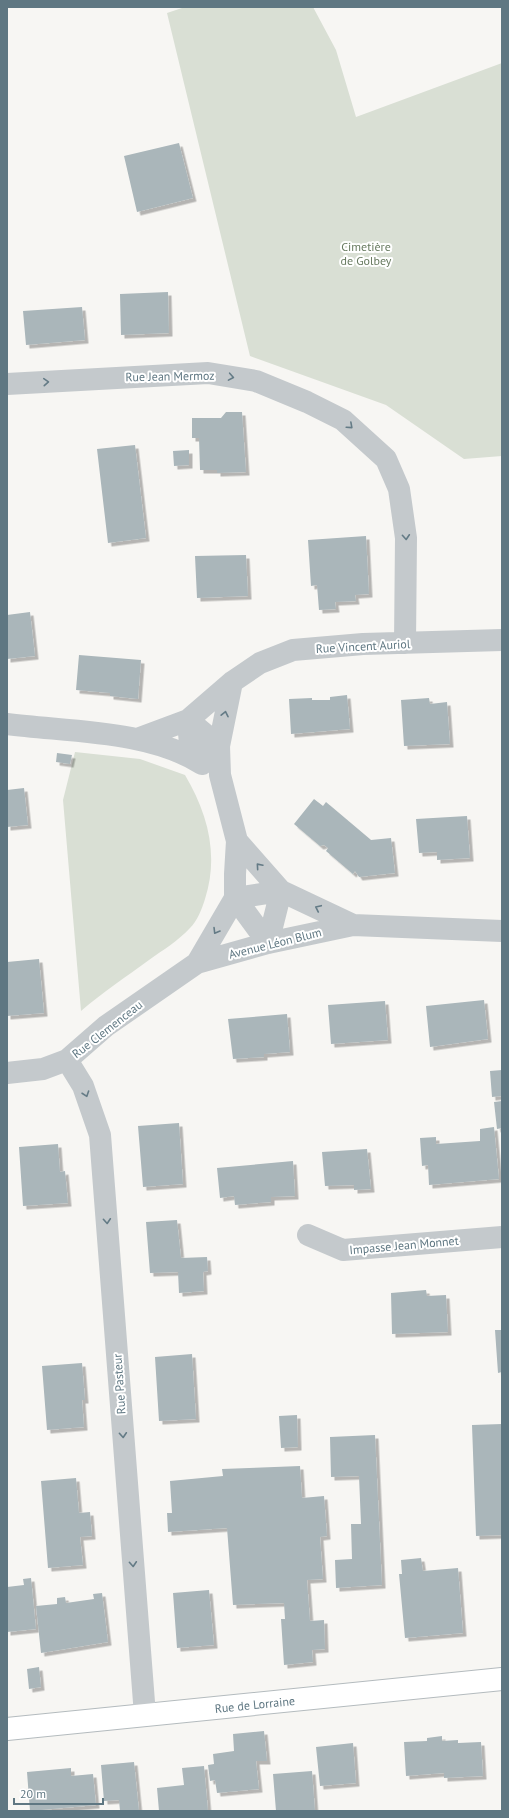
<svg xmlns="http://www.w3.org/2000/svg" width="509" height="1818" viewBox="0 0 509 1818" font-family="'PT Sans',sans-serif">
<defs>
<filter id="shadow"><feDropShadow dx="3.5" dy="3.5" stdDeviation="0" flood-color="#0004"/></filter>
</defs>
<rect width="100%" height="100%" fill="#f7f6f3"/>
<path fill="#d9dfd4" d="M185 7H313L336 50 356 117 502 63V456L464 459 386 405 250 356 167 13Z
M75 752 140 759 185 775C208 814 219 855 205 899 202 909 197 921 190 928 178 941 163 950 149 960 126 977 103 992 81 1011L63 800Z"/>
<path fill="#aab6ba" filter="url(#shadow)" d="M179 143 193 198 137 212 124 156Z
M168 292 169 333 121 335 120 294Z
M82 307 85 340 26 345 23 311Z
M226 412H242L246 472 217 473V470H200L199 438H192V418H221Z
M135 445 146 538 108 543 97 449Z
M189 450V465L174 466 173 451Z
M366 536 369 594 355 595 356 601 335 602 336 609 319 610 317 585 311 586 308 540Z
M246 555 248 596 197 598 195 556Z
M30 612 35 656 7 659V615Z
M79 655 141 660 138 699 110 696V693L76 690Z
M347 695 350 729 291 734 289 699 312 698V700H330V697Z
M429 698 430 704 447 702 450 744 404 746 401 700Z
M57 753 72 755 70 764 56 762Z
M24 788 28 825 7 827V790Z
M314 799 323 806 326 802 371 840 391 838 395 873 359 877 355 871 353 874 326 851 328 848 324 845 320 846 294 824Z
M467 816 470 858 437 860V852L419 853 416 819Z
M39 959 44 1013 7 1016V962Z
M484 1000 488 1039 430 1047 426 1006Z
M385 1001 388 1040 331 1044 328 1005Z
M287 1014 290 1052 264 1054V1057L233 1059 228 1019Z
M502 1070V1096L492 1097 490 1071Z
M502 1101V1128L497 1129 494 1102Z
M179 1123 183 1184 143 1187 138 1126Z
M494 1127 499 1179 429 1185 428 1165 422 1166 420 1138 436 1137V1144L480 1141V1129Z
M58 1144 60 1172 65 1171 68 1203 23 1206 19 1147Z
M367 1149 371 1189 354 1190V1185L325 1186 322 1152Z
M293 1161 295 1196 271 1197V1202L235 1205 234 1196 220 1198 217 1168Z
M177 1220 181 1258 207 1257 208 1271 203 1272 204 1291 179 1293 178 1272 150 1273 146 1222Z
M426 1290 427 1296 446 1295 448 1332 392 1334 391 1293Z
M495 1330H502V1372L498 1373Z
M192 1354 196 1419 159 1421 155 1357Z
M82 1363 85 1400H82L84 1427 47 1430 42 1366Z
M297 1415 298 1447 281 1448 279 1416Z
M502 1424V1535L476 1536 472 1425Z
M375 1435 382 1585 336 1588 335 1560 352 1559 351 1524H361L359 1476 331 1477 330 1437Z
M300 1466 302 1498 324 1496 327 1536 320 1537 323 1579 307 1580 310 1621 324 1620 325 1649 312 1650 313 1662 284 1665 281 1619H285L284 1603 233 1605 227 1528 168 1532 167 1513H172L170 1481 223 1476 222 1469Z
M76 1478 79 1513 90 1512 92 1536 80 1537 83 1565 48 1568 41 1481Z
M421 1558 423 1571 458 1568 463 1633 405 1638 399 1574H402L401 1560Z
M31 1578 36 1629 7 1632V1587L24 1585 23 1579Z
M209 1590 214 1645 177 1648 173 1593Z
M102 1593 108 1642 41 1653 36 1606 57 1604V1598L65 1597 66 1603 94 1599 93 1594Z
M39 1667 41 1687 29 1689 27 1669Z
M264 1731 267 1761H256L259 1789 217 1793 215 1780 210 1781 208 1765 214 1764 213 1754 234 1751 233 1734Z
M442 1736V1741L458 1740V1743L481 1742 483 1776 444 1778V1773L406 1776 404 1742 427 1741V1738Z
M353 1743 356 1783 320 1786 316 1747Z
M134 1762 139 1811H120L119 1800 104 1801 101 1765Z
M204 1766 208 1811H159L157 1788 184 1785 182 1768Z
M71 1768V1776L93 1774 96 1805 30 1811 27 1772Z
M312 1771 315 1811H276L273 1774Z"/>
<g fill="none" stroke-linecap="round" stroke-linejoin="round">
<defs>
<g id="major">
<path id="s1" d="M7 1729 502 1679"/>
</g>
</defs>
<use href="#major" stroke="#b4bbbe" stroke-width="24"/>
<path stroke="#c4c9cc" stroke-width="22" d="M7 384 208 373 256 381 307 402 343 420 386 459 399 489 406 538 405 643
M232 682 219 746 191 757 188 720 232 682 260 663 293 650 363 644 502 640
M7 724C69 732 149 730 202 764
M137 739 188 720 219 746 220 775 237 841 235 874V898L197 963
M237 841 281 891 353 925
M235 898 268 943
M235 898 281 891
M268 943 281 891
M67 1060 83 1086 100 1135 145 1715
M7 1073 43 1069 67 1060 106 1026 197 963 268 943 353 925 502 931
M308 1235 343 1250 502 1237"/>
<use href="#major" stroke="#fff" stroke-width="22"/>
</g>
<defs><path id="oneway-chevron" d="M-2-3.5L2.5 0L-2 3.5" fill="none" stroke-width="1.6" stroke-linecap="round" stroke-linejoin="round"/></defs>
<g stroke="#647b86">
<use href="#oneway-chevron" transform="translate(231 377) rotate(10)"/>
<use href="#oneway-chevron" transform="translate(46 382) rotate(-4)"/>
<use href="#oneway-chevron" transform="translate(350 426) rotate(42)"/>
<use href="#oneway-chevron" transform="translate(406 537) rotate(86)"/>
<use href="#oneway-chevron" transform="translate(225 714) rotate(-78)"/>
<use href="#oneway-chevron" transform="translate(259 866) rotate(-131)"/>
<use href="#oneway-chevron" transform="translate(318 908) rotate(-155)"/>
<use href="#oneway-chevron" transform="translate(216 931) rotate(121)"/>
<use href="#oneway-chevron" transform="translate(86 1094) rotate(71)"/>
<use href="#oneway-chevron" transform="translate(107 1221) rotate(86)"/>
<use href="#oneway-chevron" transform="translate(123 1435) rotate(86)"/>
<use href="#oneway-chevron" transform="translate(133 1564) rotate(86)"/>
</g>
<g text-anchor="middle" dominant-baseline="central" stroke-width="4" stroke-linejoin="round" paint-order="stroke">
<g font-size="12" fill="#66795e" stroke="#fff">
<text x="366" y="246">Cimetière<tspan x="366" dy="14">de Golbey</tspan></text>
</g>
<g font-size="12" fill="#5f7782" stroke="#fff">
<text transform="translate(170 376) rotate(-1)">Rue Jean Mermoz</text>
<text transform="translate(363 646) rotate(-3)">Rue Vincent Auriol</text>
<text transform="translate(275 943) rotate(-14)">Avenue Léon Blum</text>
<text transform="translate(107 1029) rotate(-38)">Rue Clemenceau</text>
<text transform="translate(404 1245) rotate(-5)">Impasse Jean Monnet</text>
<text transform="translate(119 1384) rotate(-94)">Rue Pasteur</text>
<text stroke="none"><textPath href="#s1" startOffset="249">Rue de Lorraine</textPath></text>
</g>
</g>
<rect width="509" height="1818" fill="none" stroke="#5f7782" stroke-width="16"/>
<path d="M14 1798v6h89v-6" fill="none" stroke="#5f7782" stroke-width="2"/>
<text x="20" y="1798" font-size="12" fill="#5f7782" stroke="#ffffff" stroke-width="3" paint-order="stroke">20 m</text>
</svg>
